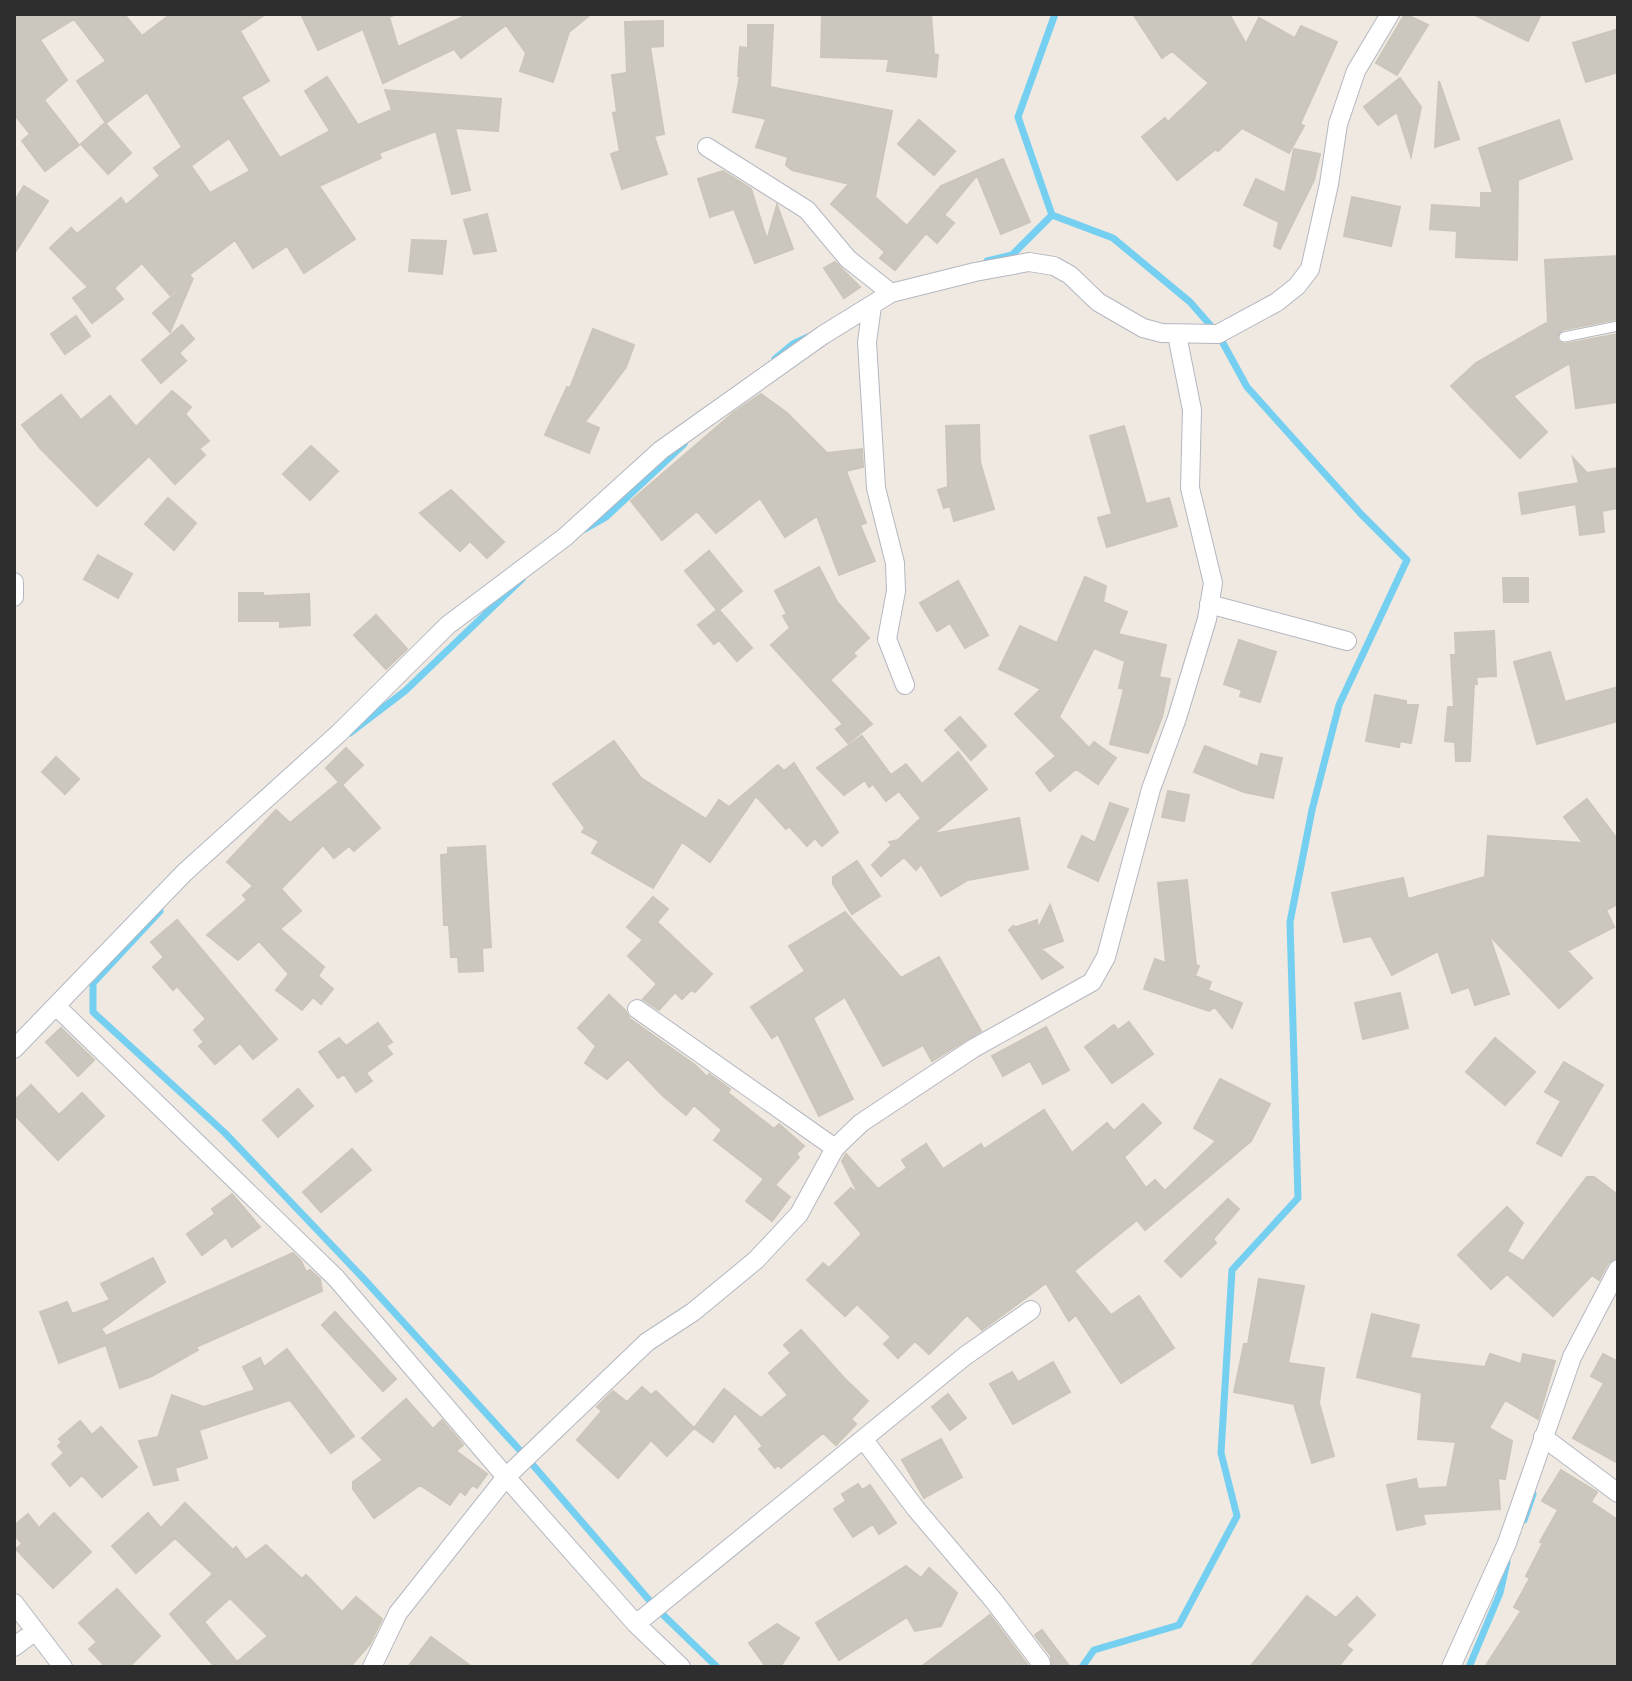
<svg xmlns="http://www.w3.org/2000/svg" width="1632" height="1681" viewBox="0 0 1632 1681" font-family="'IBM Plex Sans',sans-serif">
<rect width="100%" height="100%" fill="#efe9e1"/>
<g fill="none" stroke-linecap="round" stroke-linejoin="round">
<path stroke="#75cff0" stroke-width="7" d="M1055 14 1018 117 1052 215 1113 238 1190 302 1218 334 1247 387 1361 514 1407 560 1339 705 1312 810 1290 922 1298 1198 1232 1270 1221 1453 1237 1516 1179 1625 1094 1650 1082 1667
M987 261 1012 255 1052 215
M775 359 793 344 808 337
M585 529 606 517 684 444
M350 733 405 691 522 579
M160 911 93 983V1012L225 1133 363 1278 526 1457 656 1608 717 1667
M1524 1520 1533 1494
M1469 1667 1500 1593 1507 1562"/>
</g>
<path fill="#cbc7bf" stroke="#cbc5ba" stroke-width="2" fill-rule="evenodd" d="M14 14H124L142 36 171 14H266L240 31 269 81 241 97 280 158 330 131 305 91 327 77 358 125 392 110 385 90 501 99 498 131 455 128 470 190 452 194 436 131 379 153 381 158 319 186 355 239 304 273 287 246 253 268 235 240 189 275 191 277 170 295 142 263 114 288 123 299 92 323 73 298 88 287 50 248 71 228 77 234 121 198 126 205 160 176 154 168 182 147 147 92 106 123 77 81 106 61 74 19 40 40 67 80 44 100 79 145 45 171 22 141 30 134 14 114ZM229 138 250 171 210 193 191 166Z
M301 14H396L389 17 398 47 469 14H591L569 32 553 82 520 71 526 53 506 25 461 58 454 49 383 83 363 29 318 50Z
M822 14H931L934 54 938 55 936 77 887 71 889 59 821 57Z
M1133 14H1229L1246 44 1259 18 1295 38 1301 26 1337 42 1300 124 1304 126 1289 153 1242 128 1218 151 1216 149 1177 180 1142 137 1165 118 1168 122 1209 83 1172 51 1162 58Z
M1405 14 1428 25 1397 75 1376 63Z
M1473 14H1541L1528 41Z
M663 21V46L650 47 664 134 654 136 667 174 622 189 611 154 620 151 613 113 617 112 612 75 627 73 625 22Z
M748 25H773L770 87 892 111 875 197 907 226 941 186 1003 159 1030 222 1001 234 977 175 944 215 954 223 937 243 926 233 895 270 880 258 885 252 831 204 849 184 792 170 786 165 788 157 756 147 766 119 733 112 740 76H738L740 47 748 48Z
M1618 29V72L1586 82 1573 43Z
M1400 78 1421 107 1411 156 1397 112 1378 125 1364 107Z
M1439 81 1459 139 1435 147Z
M919 120 955 151 934 175 898 144Z
M1559 120 1572 159 1518 180 1517 260 1456 257 1457 231 1430 229 1432 205 1481 208V193H1493L1479 148Z
M105 123 131 153 108 174 81 144Z
M1294 149 1320 154 1314 180 1280 249 1274 246 1279 222 1244 205 1256 179 1285 193Z
M723 171 751 189 767 240 777 205 793 249 755 263 734 209 710 217 698 179Z
M24 186 48 201 14 254V202Z
M1352 197 1400 207 1391 246 1344 236Z
M487 214 496 251 474 254 464 220Z
M412 240 446 241 442 274 409 271Z
M1618 256V319L1562 330 1557 338 1559 342 1565 344 1618 334V402L1576 408 1570 363 1513 396 1547 432 1520 458 1451 386 1476 363 1548 322 1545 260Z
M835 262 860 287 844 298 824 268Z
M193 278 170 332 153 313Z
M76 316 90 336 65 354 51 334Z
M182 325 194 339 179 353 186 361 161 383 142 360Z
M593 329 634 345 626 367 585 422 599 428 589 453 545 435 567 387 570 388Z
M172 391 191 407 185 414 209 441 199 449 205 455 175 484 149 456 97 506 40 448 22 425 61 395 81 420 110 396 136 427Z
M761 394 787 413 827 453 862 449 863 467 846 471 866 523 860 525 875 561 839 575 817 516 785 537 760 498 716 533 697 511 662 540 631 501 733 413Z
M979 425 980 462 994 509 954 521 950 506 944 508 938 490 948 487 946 426Z
M1124 426 1146 504 1169 498 1177 526 1107 547 1098 518 1112 514 1090 436Z
M311 446 338 471 310 500 283 474Z
M1573 458 1587 473 1618 468V508L1602 511 1604 532 1580 535 1576 504 1522 514 1519 493 1579 483Z
M451 490 504 542 487 558 470 541 460 551 420 513Z
M168 498 196 523 174 550 145 524Z
M709 551 742 591 719 610 752 648 737 661 719 640 714 644 698 625 717 610 685 571Z
M98 555 132 574 118 598 84 579Z
M819 567 837 602 869 638 853 653 856 656 830 680 872 724 848 743 836 729 843 724 771 645 790 628 783 616 787 614 775 591Z
M1085 577 1106 586 1103 602 1127 612 1118 634 1166 645 1159 677 1170 679 1162 717 1148 753 1110 744 1124 689 1119 688 1125 661 1094 648 1059 717 1089 748 1094 742 1116 758 1098 784 1076 769 1050 791 1036 773 1056 756 1015 714 1041 689 999 669 1020 626 1057 643Z
M1503 578H1528V602H1504Z
M958 581 988 635 965 648 950 623 937 631 920 603Z
M239 593H263V596L309 594 310 625 280 627V621H239Z
M376 615 407 649 386 669 354 635Z
M1494 631 1496 676 1476 677 1477 684H1474L1470 761H1456L1455 742 1445 741 1448 707H1454L1451 655H1456L1455 633Z
M1239 640 1276 652 1260 702 1240 696 1242 690 1224 684Z
M1550 652 1565 702 1618 687V721L1537 744 1514 662Z
M1375 695 1406 701V705H1418L1411 743 1400 741 1399 747 1366 741Z
M960 717 986 746 971 760 945 730Z
M862 736 891 775 906 764 922 784 958 752 987 789 933 834 1019 818 1028 869 968 880 941 896 921 864 916 870 904 857 881 876 872 865 892 845 889 842 898 840 921 818 899 791 886 801 873 784 869 787 865 780 844 795 817 768Z
M614 741 641 778 706 819 719 800 729 807 778 765 784 771 794 763 838 832 822 846 815 838 807 846 789 826 786 829 756 796 710 862 682 842 653 888 592 853 599 841 582 832 585 828 553 784Z
M1205 746 1258 767 1261 754 1282 758 1273 798 1244 792 1194 772Z
M346 748 363 765 342 785 380 828 354 851 349 846 334 858 323 845 281 889 301 911 280 929 324 967 318 976 333 989 321 1004 313 997 302 1010 276 990 289 974 259 941 238 960 207 935 247 900 243 895 253 886 227 862 276 810 290 823 339 782 326 768Z
M56 757 79 779 65 794 42 772Z
M1168 791 1189 795 1184 821 1162 817Z
M1587 799 1618 840V904L1606 910 1614 927 1567 951 1592 978 1559 1008 1489 935 1509 994 1475 1005 1469 987 1452 993 1438 951 1392 975 1371 936 1344 942 1332 893 1403 878 1408 899 1485 877 1488 836 1583 843 1564 817Z
M1110 803 1128 809 1098 881 1068 867 1082 836 1095 843Z
M485 846 491 947 482 948 483 971 459 972 458 957H451L449 925H444L441 855 448 854V848Z
M857 861 880 896 852 914 833 884V877Z
M1187 880 1196 965 1199 966 1195 976 1211 982 1208 990 1242 1003 1232 1028 1215 1007 1209 1011 1144 989 1155 959 1166 963 1158 883Z
M653 897 668 909 657 922 712 974 695 992 691 990 682 999 675 992 659 1010 643 999 657 984 628 956 643 940 627 927Z
M1050 905 1063 941 1041 949 1063 967 1042 979 1009 930 1013 926 1016 927 1037 920 1038 929Z
M845 912 901 978 939 957 981 1031 932 1061 923 1045 883 1066 845 997 813 1018 853 1099 819 1116 778 1034 772 1038 751 1007 805 971 789 946Z
M177 920 277 1039 253 1059 240 1043 215 1064 199 1046 204 1042 194 1030 206 1019 177 986 173 990 153 967 164 957 151 942Z
M1400 993 1408 1028 1363 1039 1355 1003Z
M609 995 625 1010 630 1019 695 1065 707 1077 709 1074 730 1089 728 1093 774 1129 779 1124 804 1146 796 1154 799 1157 775 1185 790 1197 772 1221 746 1201 764 1179 714 1140 722 1130 694 1105 686 1115 662 1095 628 1059 607 1079 585 1063 596 1046 578 1028Z
M1129 1022 1153 1054 1112 1083 1085 1047 1114 1025 1118 1030Z
M378 1023 392 1042 386 1046 392 1054 366 1073 372 1081 356 1092 344 1074 338 1078 319 1052 339 1038 346 1046Z
M1046 1027 1069 1070 1043 1084 1030 1061 1003 1076 992 1056Z
M61 1028 94 1060 78 1076 46 1042Z
M1495 1038 1535 1072 1505 1105 1466 1072Z
M1564 1062 1603 1085 1561 1156 1537 1143 1561 1101 1545 1092Z
M1220 1079 1270 1104 1251 1141 1145 1230 1137 1220 1074 1271 1111 1315 1139 1296 1174 1348 1121 1383 1076 1315 1069 1321 1046 1283 982 1330 967 1315 929 1354 915 1341 898 1358 884 1344 891 1337 857 1304 845 1316 807 1280 823 1263 829 1268 862 1234 835 1203 851 1188 859 1195 842 1161 846 1154 878 1189 907 1168 902 1160 926 1144 943 1169 981 1144 984 1149 1044 1110 1072 1153 1107 1123 1114 1131 1143 1104 1161 1123 1124 1157 1146 1188 1155 1180 1165 1191 1216 1141 1194 1128Z
M31 1085 59 1115 82 1093 104 1116 58 1160 14 1114V1101Z
M298 1089 313 1106 278 1137 263 1120Z
M352 1149 371 1170 321 1212 303 1192Z
M1587 1177H1594L1618 1195V1257L1608 1263 1599 1280 1592 1275 1553 1316 1507 1274 1491 1289 1458 1255 1507 1207 1523 1223 1507 1251 1523 1261Z
M232 1194 260 1227 232 1247 226 1237 202 1255 187 1234 215 1214 212 1209Z
M1228 1199 1239 1209 1213 1239 1216 1243 1181 1277 1165 1261Z
M293 1253 301 1261 306 1272 310 1270 320 1279 322 1291 196 1347 198 1350 152 1376 120 1388 106 1345 59 1363 40 1312 67 1302 72 1314 110 1300 101 1284 153 1258 165 1282 101 1329 106 1336Z
M1259 1279 1304 1286 1288 1363 1324 1368 1319 1403 1334 1456 1312 1463 1294 1404 1234 1392 1244 1344H1248Z
M335 1312 396 1379 383 1391 322 1325Z
M1372 1314 1419 1325 1410 1358 1485 1367 1490 1354 1521 1364 1523 1354 1555 1361 1538 1419 1505 1400 1489 1428 1512 1441 1505 1479 1498 1478 1500 1509 1423 1514 1425 1524 1397 1530 1387 1485 1416 1479 1418 1489 1447 1487 1456 1442 1418 1439 1422 1393 1357 1377Z
M801 1330 844 1378 868 1401 851 1419 856 1424 836 1445 823 1433 781 1468 778 1465 775 1468 759 1449 763 1446 735 1413 713 1442 694 1428 724 1389 761 1418 788 1395 769 1373 791 1353 784 1345Z
M287 1349 354 1436 331 1453 290 1400 199 1430 207 1458 175 1468 178 1480 154 1485 139 1441 158 1437 172 1395 204 1407 255 1390 243 1367 260 1358 264 1367Z
M1603 1354 1616 1361 1618 1357V1463L1573 1438 1604 1383 1591 1376Z
M1053 1362 1070 1392 1013 1424 990 1384 1012 1372 1018 1382Z
M642 1387 651 1395 656 1391 694 1428 667 1456 651 1440 618 1478 577 1440 602 1411 597 1407 613 1391 627 1402Z
M948 1394 966 1418 950 1430 932 1407Z
M406 1399 433 1429 442 1420 463 1445 456 1451 487 1474 477 1488 472 1485 465 1495 460 1491 450 1505 420 1485 374 1518 353 1489V1482L383 1460 362 1438Z
M80 1421 92 1435 101 1427 137 1467 102 1497 82 1475 70 1486 52 1464 64 1453 58 1446 62 1442 59 1439Z
M941 1439 962 1477 924 1498 902 1460Z
M1561 1470 1597 1492 1591 1502 1618 1520V1667H1485L1521 1611 1514 1607 1530 1578 1526 1576 1543 1543 1540 1542 1558 1510 1542 1501Z
M858 1484 862 1490 870 1485 896 1523 879 1534 873 1524 853 1537 834 1509 846 1501 842 1494Z
M185 1503 233 1550 236 1547 246 1560 266 1545 302 1579 306 1575 342 1612 356 1597 382 1619 370 1644 350 1667H215L170 1614 213 1574 175 1538 136 1573 112 1546 148 1513 161 1528ZM230 1598 268 1636 237 1662 204 1622Z
M54 1513 91 1552 53 1588 16 1549 22 1544 14 1534V1526L28 1514 39 1528Z
M906 1566 921 1578 929 1568 957 1593 941 1626 915 1631 907 1617 839 1660 816 1623Z
M117 1589 160 1636 129 1667H106L89 1649 97 1642 79 1623Z
M1307 1596 1336 1618 1357 1597 1375 1615 1346 1645 1352 1650 1338 1667H1250Z
M990 1615 1029 1667H921L942 1651Z
M777 1624 799 1638 780 1667H766L749 1643Z
M1042 1630 1070 1667H1052L1051 1656 1035 1635Z
M431 1637 472 1667H408Z"/>
<g fill="none" stroke-linecap="round" stroke-linejoin="round">
<defs>
<path id="service" d="M1564 337 1618 326"/>
<path id="minor" d="M707 147 807 210 848 259 891 293
M872 306 867 342 876 488 895 563 896 591 887 639 905 685
M14 582V597
M1209 604 1347 641
M56 1006 336 1278 506 1477 636 1624 681 1667
M637 1009 835 1148
M14 1049 185 872 338 734 448 625 565 537 661 450 823 335 891 293 975 272 1029 262 1054 266 1070 275 1098 302 1143 328 1162 333 1218 334 1277 302 1297 286 1310 269 1329 184 1338 124 1356 71 1390 14
M1543 1437 1618 1493
M864 1440 916 1509 994 1601 1041 1663
M14 1603 63 1667
M636 1624 965 1356 1031 1310
M14 1647 34 1632
M372 1667 398 1613 506 1477 647 1342 693 1312 756 1260 799 1214 835 1148 861 1123 974 1048 1092 982 1106 957 1151 789 1177 718 1207 619 1213 583 1190 488 1192 410 1177 335
M1451 1667 1507 1543 1572 1357 1618 1269"/>
</defs>
<use href="#service" stroke="#b4b7c1" stroke-width="11"/>
<use href="#minor" stroke="#b4b7c1" stroke-width="20"/>
<use href="#service" stroke="#fff" stroke-width="9"/>
<use href="#minor" stroke="#fff" stroke-width="18"/>
</g>
<rect width="1632" height="1681" fill="none" stroke="#2e2e2e" stroke-width="32"/>
</svg>
